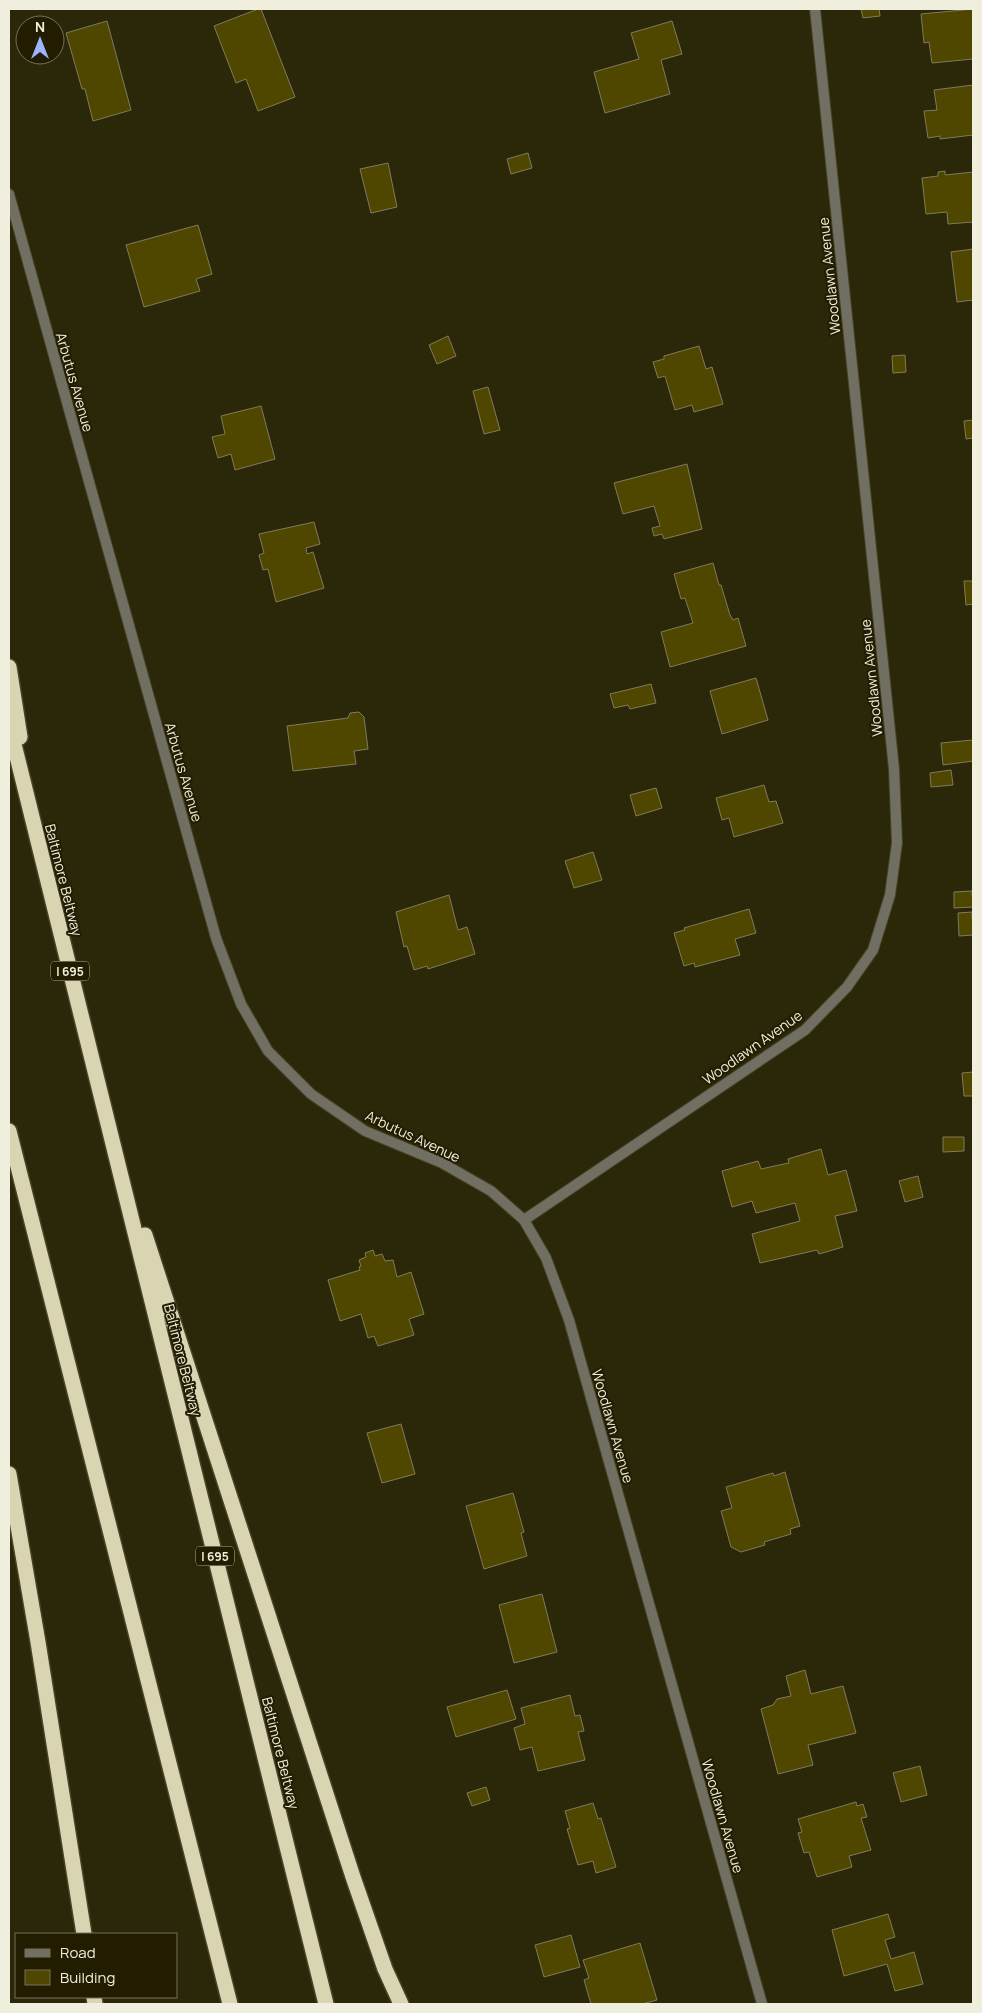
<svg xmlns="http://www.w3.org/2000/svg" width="982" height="2013" viewBox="0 0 982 2013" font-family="Manrope,sans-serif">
<rect width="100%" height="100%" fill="#2b2709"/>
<path fill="#4f4600" stroke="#807b5c" d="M258 9H261L295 97 258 111 246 79 236 83 214 26Z
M861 9H879L880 16 863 18Z
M973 9V59L932 63 929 42 924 43 921 14Z
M107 21 131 110 93 121 85 89H82L66 33Z
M672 21 682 54 661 60 670 94 605 113 594 72 639 59 631 33Z
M973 85V135L940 139V136L928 138 924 111 937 110 934 90Z
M528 153 532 168 511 174 507 159Z
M388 163 397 207 371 213 360 169Z
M945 171V175L973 172V222L948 224 947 212 926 214 922 178 938 176V172Z
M198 225 212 274 196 279 200 291 144 307 126 245Z
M973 249V300L957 302 951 252Z
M448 336 456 356 437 364 429 345Z
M699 346 706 369 712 367 723 404 694 412 692 405 675 410 665 376 658 378 653 362 664 359V356Z
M905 355 906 372 893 373 892 356Z
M488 387 500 430 484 434 473 391Z
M261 406 275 459 235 470 231 454 218 458 212 437 225 434 221 416Z
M973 420V438L966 439 964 421Z
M687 464 702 529 664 539 662 534 654 536 652 528 660 526 654 506 623 514 614 483Z
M314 522 320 544 306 548 307 554 313 552 324 588 276 602 268 569 263 570 259 555 264 553 259 534Z
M713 563 719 585H721L730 615 733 620 738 618 746 646 670 667 661 632 693 623 685 598 681 599 674 574Z
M964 581H973V604L966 605Z
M756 678 768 720 722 734 710 691Z
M651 684 656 703 630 709 628 705 614 708 610 694Z
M359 712 364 717 368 749 354 751 356 764 293 771 287 726 348 718 350 713Z
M973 740V761L943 765 941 743Z
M951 770 953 785 931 787 930 773Z
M764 785 769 802 776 801 783 823 734 837 729 818 722 820 716 798Z
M656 788 662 808 636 816 630 795Z
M593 852 602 880 574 888 565 861Z
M972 891 973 907 954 908V892Z
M449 895 458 930 467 927 475 954 428 969 427 966 414 970 407 946 404 947 396 912Z
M749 909 756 933 735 939 740 955 695 967 694 963 684 966 674 933 685 930 684 928Z
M972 912 973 935 959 936 958 913Z
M973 1072V1096H964L962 1073Z
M943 1137H964V1151L943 1152Z
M821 1149 828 1175 846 1170 857 1211 835 1216 843 1247 819 1254 817 1250 760 1263 752 1234 800 1221 795 1203 756 1213 752 1201 732 1207 722 1171 758 1161 761 1169 779 1165 789 1163 788 1159Z
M918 1176 923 1197 905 1202 899 1181Z
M373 1250 375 1256 382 1254 385 1261 393 1260 397 1277 411 1272 424 1314 409 1319 414 1335 378 1346 374 1336 368 1338 361 1314 340 1321 328 1280 360 1270 359 1267 361 1266 359 1260 366 1257 365 1253Z
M401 1424 415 1474 382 1483 367 1433Z
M785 1472 800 1526 790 1529 791 1534 764 1542 765 1545 741 1552 731 1547 721 1511 732 1508 726 1487 773 1473 774 1476Z
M513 1493 524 1532 521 1533 527 1556 484 1569 466 1506Z
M542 1594 557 1652 514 1663 499 1605Z
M805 1670 811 1694 843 1686 856 1733 808 1745 813 1765 778 1774 761 1709 773 1705 777 1699 791 1696 786 1676Z
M507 1690 516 1719 456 1737 447 1707Z
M570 1695 575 1716 580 1715 584 1731 578 1732 585 1760 538 1771 532 1747 520 1750 514 1728 525 1724 521 1708Z
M920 1766 927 1795 901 1802 893 1773Z
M486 1787 490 1800 472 1806 467 1793Z
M856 1802 857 1806 863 1804 867 1817 861 1818 871 1850 849 1856 852 1867 817 1877 809 1852 804 1853 798 1833 802 1832 798 1819Z
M593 1803 598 1819 601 1818 616 1867 596 1873 593 1861 578 1865 567 1829 570 1828 565 1811Z
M888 1914 895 1937 885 1940 891 1959 914 1952 923 1984 895 1991 887 1964 844 1976 832 1930Z
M571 1935 580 1967 544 1977 535 1945Z
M640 1943 657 2000 642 2004H591L584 1980 589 1978 583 1960Z"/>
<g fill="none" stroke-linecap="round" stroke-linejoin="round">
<defs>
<path id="minor" d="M9 194 216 938 241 1004 268 1051 311 1094 365 1131 442 1163 491 1191 524 1220 546 1258 569 1320 762 2004
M524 1220 805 1030 847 987 873 950 890 895 897 843 894 769 815 9"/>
<path id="motorway" d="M9 667 20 737
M9 724 326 2004
M9 1131 230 2004
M145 1235 353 1877 385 1969 401 2004
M9 1474 38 1642 84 1934
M94 1997 95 2004"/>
</defs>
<use href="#minor" stroke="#474327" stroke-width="12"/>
<use href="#motorway" stroke="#474327" stroke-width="18"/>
<use href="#minor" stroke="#716f61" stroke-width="10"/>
<use href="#motorway" stroke="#d9d5b2" stroke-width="15"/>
</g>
<g text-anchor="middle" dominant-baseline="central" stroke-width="4" stroke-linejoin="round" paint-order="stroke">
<g fill="#221d01" stroke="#b2af9b" stroke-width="1">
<rect x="51" y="961.5" width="38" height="19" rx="4"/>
<rect x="196" y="1546.5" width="38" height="19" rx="4"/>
</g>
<g font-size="12" font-weight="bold" fill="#f0eedd">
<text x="70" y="971">I 695</text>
<text x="215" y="1556">I 695</text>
</g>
<g font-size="14" fill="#f0eedd" stroke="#221d01">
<text transform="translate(829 276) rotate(-96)">Woodlawn Avenue</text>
<text transform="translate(75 382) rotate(74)">Arbutus Avenue</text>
<text transform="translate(871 678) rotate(-96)">Woodlawn Avenue</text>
<text transform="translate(184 772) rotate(74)">Arbutus Avenue</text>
<text transform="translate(64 880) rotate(76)">Baltimore Beltway</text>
<text transform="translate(752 1047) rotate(-35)">Woodlawn Avenue</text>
<text transform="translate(413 1136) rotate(25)">Arbutus Avenue</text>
<text transform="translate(183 1360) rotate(76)">Baltimore Beltway</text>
<text transform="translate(613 1426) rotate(74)">Woodlawn Avenue</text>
<text transform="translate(281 1753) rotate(76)">Baltimore Beltway</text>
<text transform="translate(723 1816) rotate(74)">Woodlawn Avenue</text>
</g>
</g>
<rect width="982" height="2013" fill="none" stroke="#f0eedd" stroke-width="20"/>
<rect x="15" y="1933" width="162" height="65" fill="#221d01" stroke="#747159"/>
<rect x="25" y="1949" width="25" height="8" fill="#716f61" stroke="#747159"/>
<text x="60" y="1958" font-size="15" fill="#f0eedd">Road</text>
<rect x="25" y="1970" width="25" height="15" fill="#4f4600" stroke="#747159"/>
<text x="60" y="1983" font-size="15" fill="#f0eedd">Building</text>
<g transform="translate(40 40)"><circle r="24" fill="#221d01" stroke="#747159"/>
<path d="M0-4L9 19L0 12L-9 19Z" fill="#9eb4fd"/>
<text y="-8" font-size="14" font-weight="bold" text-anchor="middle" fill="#f0eedd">N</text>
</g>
</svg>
